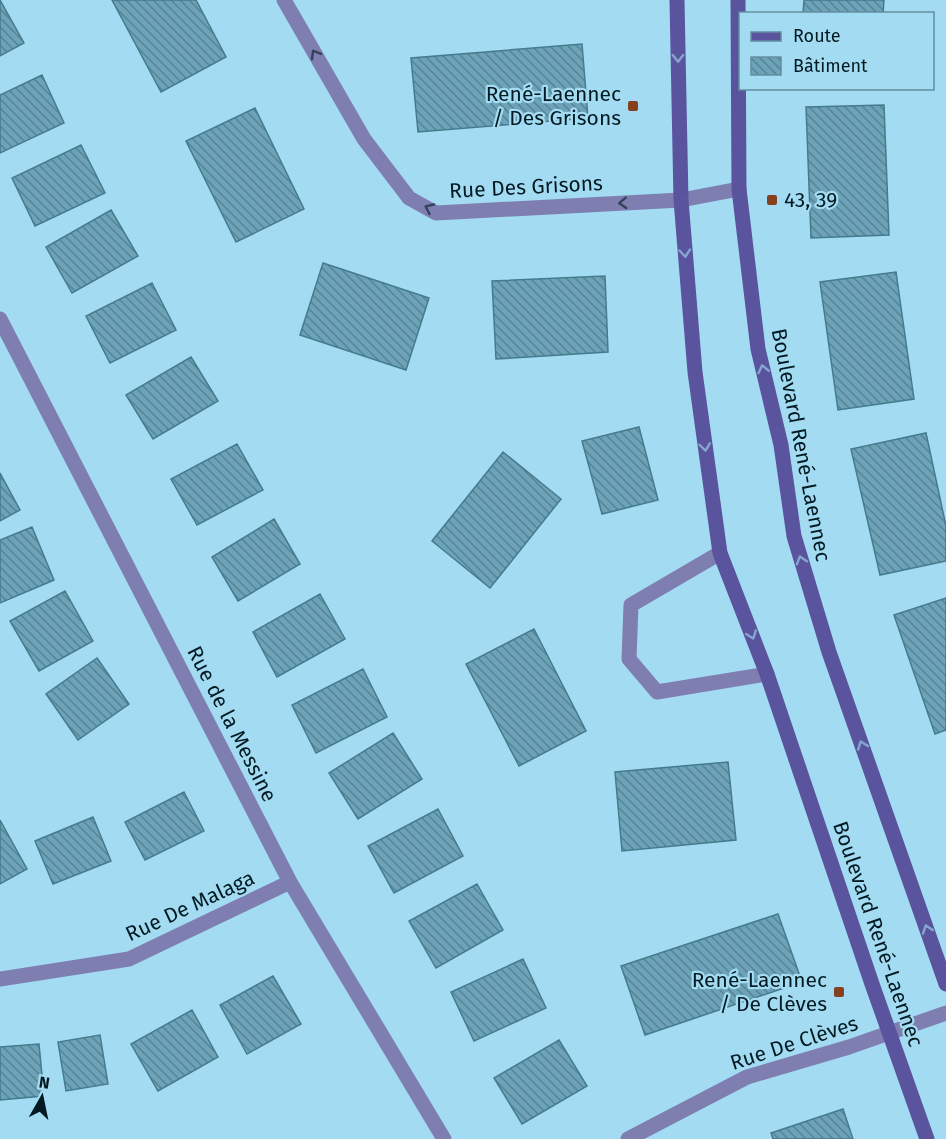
<svg xmlns="http://www.w3.org/2000/svg" width="946" height="1139" viewBox="0 0 946 1139" font-family="'Fira Sans',sans-serif">
<defs>
<pattern id="building-back-hatch" width="6" height="6" patternUnits="userSpaceOnUse" patternTransform="scale(1.5)"><rect width="6" height="6" fill="#6ca3b8"/><path d="M-1 5l2 2M0 0l6 6M5-1l2 2" fill="none" stroke="#578495"/></pattern>
</defs>
<rect width="100%" height="100%" fill="#a3dcf2"/>
<path fill="url(#building-back-hatch)" stroke="#447b8f" stroke-width="1.5" d="M0 0 24 43 0 56Z
M112 0H196L226 57 161 92Z
M804 0H884L883 14H803Z
M582 44 588 118 418 132 411 58Z
M42 75 64 123 0 153V95Z
M884 105 889 235 811 238 806 107Z
M255 108 304 209 236 242 186 141Z
M81 145 105 193 35 226 12 178Z
M111 210 138 256 72 293 46 247Z
M323 263 429 298 406 370 300 335Z
M896 272 914 399 838 410 820 282Z
M605 276 608 352 496 359 492 281Z
M152 283 176 330 110 363 86 316Z
M191 357 218 401 153 439 126 395Z
M639 427 658 500 602 514 582 441Z
M926 433 946 526V561L880 575 851 449Z
M237 444 263 490 197 525 171 479Z
M503 452 561 499 490 588 432 541Z
M0 473 20 510 0 521Z
M274 519 300 564 238 601 212 557Z
M32 527 54 580 0 603V540Z
M65 591 93 641 39 671 10 621Z
M320 594 345 639 277 677 253 632Z
M946 598V730L935 734 894 615Z
M534 629 586 731 519 766 466 664Z
M97 658 129 704 78 740 46 694Z
M363 669 387 717 316 753 292 705Z
M393 733 422 779 358 819 329 773Z
M728 762 736 840 622 851 615 772Z
M184 792 204 831 145 860 125 822Z
M438 809 463 856 394 893 368 846Z
M93 817 111 861 53 884 35 841Z
M0 820 27 869 0 884Z
M477 884 503 930 436 968 409 921Z
M778 914 802 982 645 1035 621 966Z
M523 959 546 1008 474 1041 451 992Z
M273 976 301 1024 247 1054 220 1005Z
M192 1010 218 1057 158 1091 131 1044Z
M100 1035 108 1084 66 1091 58 1042Z
M559 1040 587 1086 522 1124 494 1078Z
M39 1044 44 1096 0 1100V1047Z
M843 1109 853 1139H773L771 1133Z"/>
<g fill="none" stroke-linecap="round" stroke-linejoin="round">
<path stroke="#7e7eb0" stroke-width="15" d="M284 0 364 139 409 198 436 213 681 200 739 189
M0 319 290 882 444 1139
M720 553 631 605 629 659 657 692 767 674
M0 979 129 959 290 882
M628 1139 747 1077 849 1047 946 1013"/>
<path stroke="#59549d" stroke-width="15" d="M677 0 681 200 695 372 720 553 767 674 872 984 927 1139
M738 0 739 189 758 349 781 445 794 536 829 652 946 984"/>
</g>
<defs><path id="oneway-chevron" d="M-2-3.5L2.5 0L-2 3.5" fill="none" stroke-width="1.6" stroke-linecap="round" stroke-linejoin="round" transform="scale(1.5)"/></defs>
<g stroke="#35425b">
<use href="#oneway-chevron" transform="translate(315 54) rotate(-120)"/>
<use href="#oneway-chevron" transform="translate(623 203) rotate(177)"/>
<use href="#oneway-chevron" transform="translate(429 208) rotate(-155)"/>
</g>
<g stroke="#85a6d0">
<use href="#oneway-chevron" transform="translate(678 58) rotate(89)"/>
<use href="#oneway-chevron" transform="translate(685 253) rotate(85)"/>
<use href="#oneway-chevron" transform="translate(763 369) rotate(-103)"/>
<use href="#oneway-chevron" transform="translate(705 447) rotate(82)"/>
<use href="#oneway-chevron" transform="translate(801 560) rotate(-107)"/>
<use href="#oneway-chevron" transform="translate(752 635) rotate(69)"/>
<use href="#oneway-chevron" transform="translate(862 745) rotate(-110)"/>
<use href="#oneway-chevron" transform="translate(927 929) rotate(-109)"/>
</g>
<g fill="#87401e" stroke="#a3dcf2" stroke-width="2">
<rect x="627" y="100" width="12" height="12" rx="3"/>
<rect x="766" y="194" width="12" height="12" rx="3"/>
<rect x="833" y="986" width="12" height="12" rx="3"/>
</g>
<g text-anchor="middle" dominant-baseline="central" stroke-width="4.5" stroke-linejoin="round" paint-order="stroke">
<g font-size="21" fill="#041a22" stroke="#a3dcf2" text-anchor="end">
<text x="621" y="94">René-Laennec<tspan x="621" dy="24">/ Des Grisons</tspan></text>
<text x="784" y="200" text-anchor="start">43, 39</text>
<text x="827" y="980">René-Laennec<tspan x="827" dy="24">/ De Clèves</tspan></text>
</g>
<g font-size="21" fill="#041a22" stroke="#a3dcf2">
<text transform="translate(526 187) rotate(-3)">Rue Des Grisons</text>
<text transform="translate(801 445) rotate(79)">Boulevard René-Laennec</text>
<text transform="translate(232 724) rotate(63)">Rue de la Messine</text>
<text transform="translate(190 906) rotate(-25)">Rue De Malaga</text>
<text transform="translate(878 934) rotate(71)">Boulevard René-Laennec</text>
<text transform="translate(794 1043) rotate(-18)">Rue De Clèves</text>
</g>
</g>
<rect x="739" y="12" width="195" height="78" fill="#a3dcf2" stroke="#638e9f" stroke-width="1.5"/>
<rect x="751" y="32" width="30" height="9" fill="#59549d" stroke="#638e9f" stroke-width="1.5"/>
<text x="793" y="42" font-size="18" fill="#041a22">Route</text>
<rect x="751" y="57" width="30" height="18" fill="url(#building-back-hatch)" stroke="#638e9f" stroke-width="1.5"/>
<text x="793" y="72" font-size="18" fill="#041a22">Bâtiment</text>
<g transform="translate(42 1097) rotate(9)" stroke="#a3dcf2" stroke-width="4.5" paint-order="stroke">
<path d="M0-4.5L10 22L0 15L-10 22Z" fill="#041a22"/>
<text y="-9" font-size="16" font-weight="bold" text-anchor="middle" fill="#041a22">N</text>
</g>
</svg>
